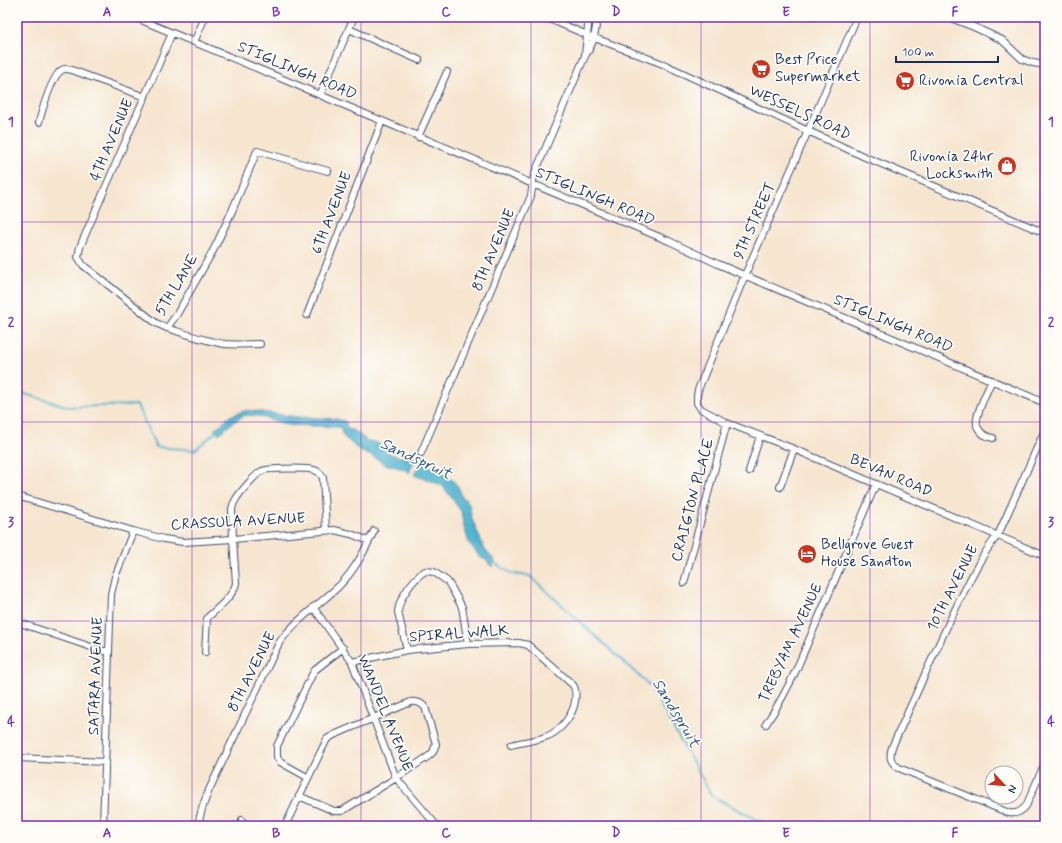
<svg xmlns="http://www.w3.org/2000/svg" width="1062" height="843" viewBox="0 0 1062 843" font-family="Mynerve,sans-serif">
<rect width="100%" height="100%" fill="#fdfcf7"/>
<filter id="ink" filterUnits="userSpaceOnUse"><feTurbulence type="fractalNoise" baseFrequency=".025" numOctaves="2"/><feDisplacementMap in="SourceGraphic" scale="8" xChannelSelector="R" yChannelSelector="G"/><feConvolveMatrix kernelMatrix="1 2 1 2 8 2 1 2 1" color-interpolation-filters="sRGB"/></filter>
<filter id="wash" filterUnits="userSpaceOnUse"><feTurbulence type="fractalNoise" baseFrequency=".012" numOctaves="4" result="noise"/><feDisplacementMap in="SourceGraphic" scale="16" xChannelSelector="R" yChannelSelector="G"/><feGaussianBlur stdDeviation="0.9" result="paint"/><feColorMatrix in="noise" values="0 0 0 0 0 0 0 0 0 0 0 0 0 0 0 0 0 1.4 0 .05"/><feComposite in="paint" operator="in"/></filter>
<g filter="url(#wash)">
<rect width="100%" height="100%" fill="#f6e5cf"/>
<path fill="#50b3cf" stroke="#367196" d="M247 410 298 417 337 419 345 421 347 424 345 425 348 429 355 431 367 441 378 443 387 452 396 456 410 458 417 455 409 473 408 471 404 469 384 464 374 457 360 451 343 436 340 427 287 425 259 416 245 415 232 423 219 434 214 430 230 416Z
M420 462C433 469 462 479 461 497H463L469 504 472 519 485 550 495 561 492 567 486 560 480 557 469 543 463 524 461 511 442 485 414 475Z"/>
<g fill="none" stroke-linecap="round" stroke-linejoin="round">
<path stroke="#50b3cf" stroke-width="2" d="M17 389 18 392 69 407 137 405 156 447 195 450 217 431
M493 562 499 566 513 574 530 576 650 686 712 796 769 826"/>
</g>
</g>
<g filter="url(#ink)">
<g fill="none" stroke-linecap="round" stroke-linejoin="round">
<defs>
<path id="street" d="M134 17 278 77 320 95 669 241 718 264 1045 403
M545 17 587 35 663 64 808 131 865 157 1045 233
M857 17 808 131 745 275 698 390 697 396V403L701 409 727 423 794 449 1045 556
M948 17 974 27 1002 40 1022 59 1033 63 1045 65
M349 29 419 60
M172 33 80 247 78 257 83 265 156 323 167 328 177 314 214 249 232 211 257 151 328 171
M194 42 205 17
M585 55 589 17
M320 95 354 17
M39 122C42 111 52 75 62 70 65 68 68 69 72 70L145 97
M418 137 447 72
M307 315 382 121
M167 328C186 334 205 341 225 344 236 345 248 344 260 344
M992 380C988 390 972 419 978 428 981 434 988 437 993 438
M1045 430 998 535C979 558 967 586 954 612 932 657 913 702 892 747 889 757 890 762 899 768L1009 813C1017 814 1021 812 1026 806L1045 763
M421 453 531 196 534 175 585 56C595 41 595 34 597 17
M749 471 760 436
M780 487 794 449
M17 496 133 531 164 539 183 542 233 539 334 530 351 534 369 541
M684 583 727 423
M313 607 352 662 396 778 437 826
M17 622 103 651H109
M407 650 398 612C399 598 413 579 425 571L434 572 447 581 451 587 462 607 468 644
M205 652 207 619 209 616C218 608 234 595 236 583L233 539 232 509C233 506 233 503 235 501 238 494 256 474 262 471 267 468 308 468 314 470 319 471 321 474 323 478L326 530
M352 662 407 650 468 644 519 643 528 645 573 685C577 691 576 698 574 706 570 719 558 733 545 737 534 741 522 742 511 745
M766 724C778 706 788 688 797 668L876 484
M17 758 106 762
M307 777 280 762 277 757V746L313 673 315 670 343 648
M242 820 243 826
M103 826 111 594 115 577 133 531
M198 826C200 813 204 802 209 790L279 643C295 620 319 605 339 586 355 570 365 550 374 531
M285 826 325 743 327 739 334 735 411 702C416 701 421 703 425 707L436 744 433 752 429 756 396 778 342 811H334L299 796"/>
</defs>
<use href="#street" stroke="#3c4a6f" stroke-width="8"/>
<use href="#street" stroke="#fff" stroke-width="6"/>
</g>
</g>
<path fill="none" stroke="#7b2cbf" stroke-width="1" stroke-opacity="0.55" d="M192 17V826M361 17V826M531 17V826M701 17V826M870 17V826M17 222H1045M17 422H1045M17 621H1045"/>
<defs>
<symbol id="supermarket-disc" viewBox="-11 -11 22 22"><circle r="9.5" fill="#c8321e" stroke="#fdfcf7"/><path d="M-6-5.5h2.5l.6 2H6L4.5 2H-2.5L-4.4-4H-6ZM-1.5 3.2a1.3 1.3 0 1 0 .1 0ZM3 3.2a1.3 1.3 0 1 0 .1 0Z" fill="#fff"/></symbol>
<symbol id="shop-disc" viewBox="-11 -11 22 22"><circle r="9.5" fill="#c8321e" stroke="#fdfcf7"/><path d="M-5-2.5h2.3a2.7 3.5 0 0 1 5.4 0H5L5.5 6h-11ZM-1.5-2.5h3a1.5 2.3 0 0 0-3 0Z" fill="#fff"/></symbol>
<symbol id="hotel-disc" viewBox="-11 -11 22 22"><circle r="9.5" fill="#c8321e" stroke="#fdfcf7"/><path d="M-6-4.5h1.5V1H6V5H4.5V3h-9V5H-6ZM-4 0a1.8 1.8 0 1 1 3.6 0ZM.5 0V-2.5h3Q6-2.5 6 0Z" fill="#fff"/></symbol>
</defs>
<g fill-rule="evenodd">
<use href="#supermarket-disc" x="750" y="58" width="22" height="22"/>
<use href="#supermarket-disc" x="894" y="70" width="22" height="22"/>
<use href="#shop-disc" x="996" y="155" width="22" height="22"/>
<use href="#hotel-disc" x="796" y="543" width="22" height="22"/>
</g>
<g text-anchor="middle" dominant-baseline="central" stroke-width="3.5" stroke-linejoin="round" paint-order="stroke">
<g font-size="15" fill="#1b2f5e" stroke="#fdfcf7" text-anchor="start">
<text x="775" y="60">Best Price<tspan x="775" dy="17">Supermarket</tspan></text>
<text x="919" y="81">Rivonia Central</text>
<text x="993" y="157" text-anchor="end">Rivonia 24hr<tspan x="993" dy="17">Locksmith</tspan></text>
<text x="821" y="545">Bellgrove Guest<tspan x="821" dy="17">House Sandton</tspan></text>
</g>
<g font-size="15" fill="#1b2f5e" stroke="#fdfcf7">
<text transform="translate(297 71) rotate(23)">STIGLINGH ROAD</text>
<text transform="translate(800 113) rotate(25)">WESSELS ROAD</text>
<text transform="translate(112 140) rotate(-67)">4TH AVENUE</text>
<text transform="translate(595 197) rotate(23)">STIGLINGH ROAD</text>
<text transform="translate(332 213) rotate(-69)">6TH AVENUE</text>
<text transform="translate(755 221) rotate(-66)">9TH STREET</text>
<text transform="translate(494 250) rotate(-67)">8TH AVENUE</text>
<text transform="translate(177 285) rotate(-59)">5TH LANE</text>
<text transform="translate(893 324) rotate(23)">STIGLINGH ROAD</text>
<text transform="translate(891 476) rotate(23)">BEVAN ROAD</text>
<text transform="translate(693 500) rotate(-75)">CRAIGTON PLACE</text>
<text transform="translate(238 522) rotate(-3)">CRASSULA AVENUE</text>
<text transform="translate(953 588) rotate(-63)">10TH AVENUE</text>
<text transform="translate(459 634) rotate(-4)">SPIRAL WALK</text>
<text transform="translate(791 643) rotate(-65)">TREBYAM AVENUE</text>
<text transform="translate(252 672) rotate(-63)">8TH AVENUE</text>
<text transform="translate(96 676) rotate(-88)">SATARA AVENUE</text>
<text transform="translate(385 713) rotate(68)">WANDEL AVENUE</text>
</g>
<g font-size="16" font-style="italic" fill="#2e5d86" stroke="#fdfcf7">
<text transform="translate(416 459) rotate(25)">Sandspruit</text>
<text transform="translate(676 713) rotate(59)">Sandspruit</text>
</g>
</g>
<rect width="1062" height="843" fill="none" stroke="#fdfcf7" stroke-width="44"/>
<g transform="translate(1004 785) rotate(116)"><circle r="19" fill="#fdfcf7" stroke="#a3aaba"/>
<path d="M0-3L7 15L0 10L-7 15Z" fill="#c8321e"/>
<text y="-6" font-size="11" font-weight="bold" text-anchor="middle" fill="#1b2f5e">N</text>
</g>
<path d="M896 56v6h102v-6" fill="none" stroke="#1b2f5e" stroke-width="2"/>
<text x="902" y="56" font-size="12" fill="#1b2f5e" stroke="#fdfcf7" stroke-width="3" paint-order="stroke">100 m</text>
<rect x="22" y="22" width="1018" height="799" fill="none" stroke="#7b2cbf" stroke-width="1.5"/>
<g font-size="13" text-anchor="middle" font-weight="bold" fill="#7b2cbf">
<text x="107" y="16">A</text>
<text x="276" y="16">B</text>
<text x="446" y="16">C</text>
<text x="616" y="16">D</text>
<text x="786" y="16">E</text>
<text x="955" y="16">F</text>
<text x="11" y="126">1</text>
<text x="1051" y="126">1</text>
<text x="11" y="326">2</text>
<text x="1051" y="326">2</text>
<text x="11" y="526">3</text>
<text x="1051" y="526">3</text>
<text x="11" y="726">4</text>
<text x="1051" y="726">4</text>
<text x="107" y="837">A</text>
<text x="276" y="837">B</text>
<text x="446" y="837">C</text>
<text x="616" y="837">D</text>
<text x="786" y="837">E</text>
<text x="955" y="837">F</text>
</g>
</svg>
